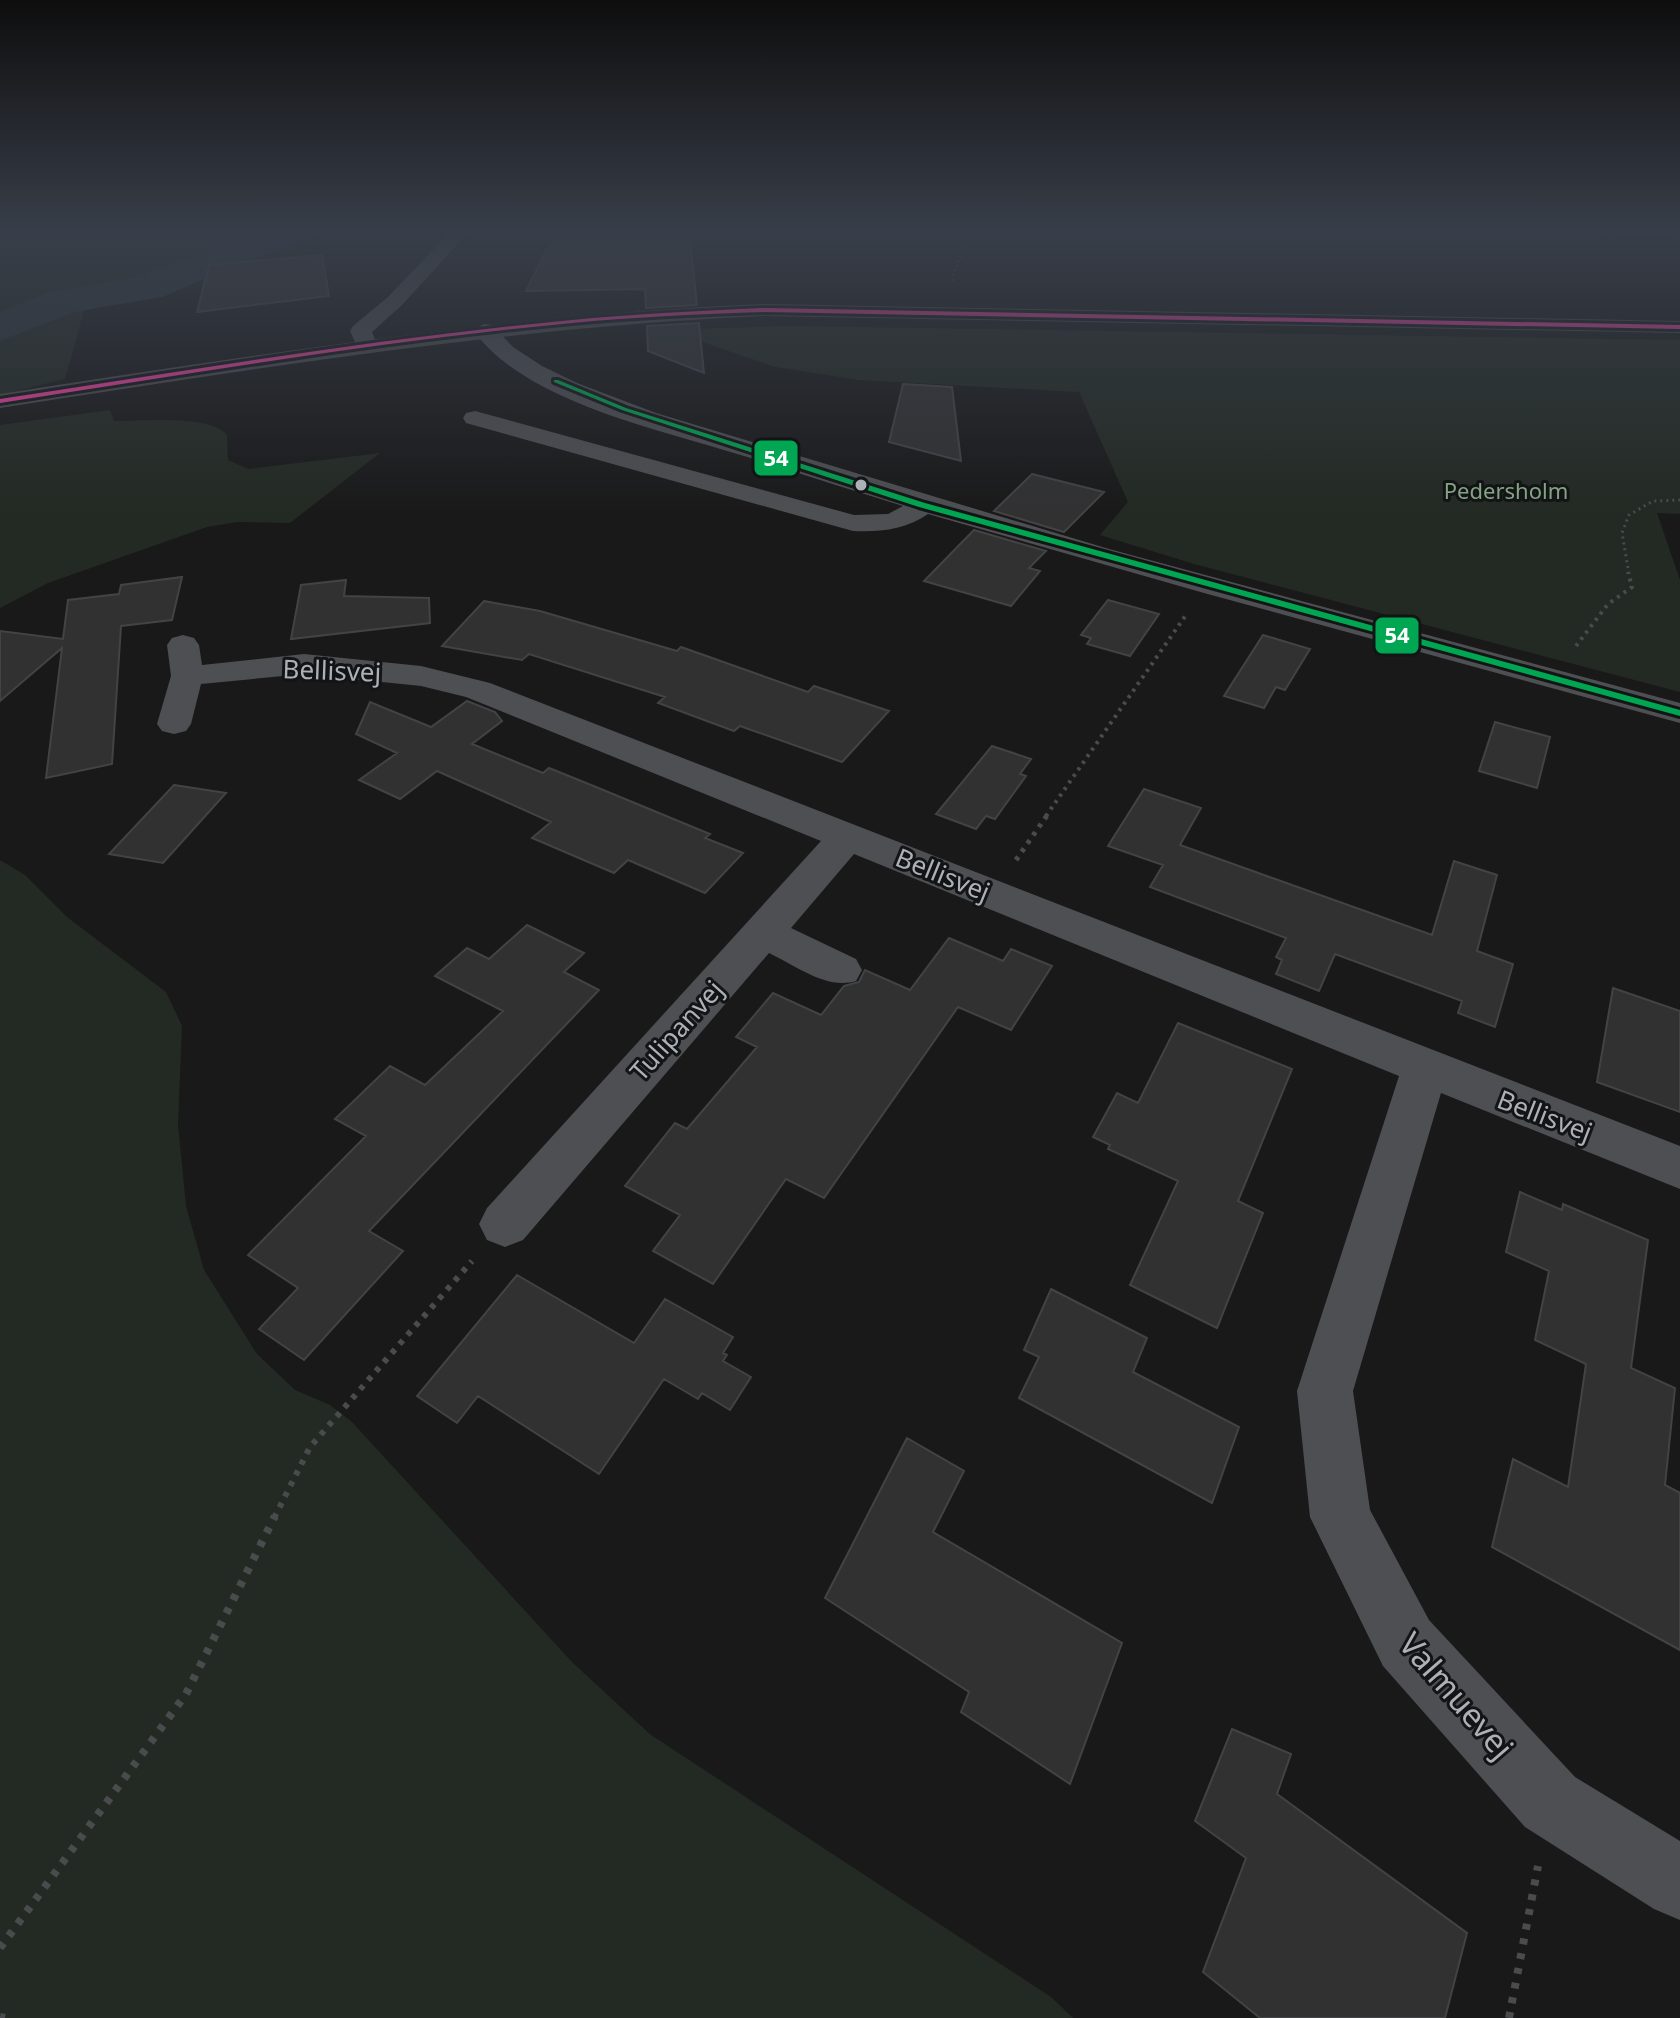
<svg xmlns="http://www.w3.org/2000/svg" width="1680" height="2018" viewBox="0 0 1680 2018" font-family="'Noto Sans',sans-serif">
<rect width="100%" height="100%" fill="#191919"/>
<path fill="#232a23" d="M0 232H307L209 264 152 289 87 300 65 379 0 395Z
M789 326 1680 340V514L1657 513 1680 580V692L1194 564 1100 535 1128 502 1079 392 859 380 775 367 697 340 691 329Z
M110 410 114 421C139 421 211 414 227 435L228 460 248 469 380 453 290 523 237 522 207 527 48 583 0 608V425Z
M0 860 25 875 67 917 166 992 182 1026 178 1124 186 1206 204 1270 257 1354 295 1390 330 1405 352 1422 572 1662 651 1735 1051 1997 1073 2018H0Z"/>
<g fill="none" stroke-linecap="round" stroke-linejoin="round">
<path fill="#2d353b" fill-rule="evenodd" d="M259 232H318L312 240 244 262 162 297 74 312 0 341V312L49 292 138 277Z"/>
</g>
<path fill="#313132" stroke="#424345" stroke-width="2" d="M562 232H689L697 305 646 308 645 289 526 291 548 247 560 240Z
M322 255 329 296 197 312 209 265Z
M699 323 704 373 648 351 647 326Z
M903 384 952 387 961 461 889 442Z
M1032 474 1104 492 1064 532 994 511Z
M974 530 1046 551 1029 568 1040 571 1011 606 924 581Z
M182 577 172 620 121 626 112 764 46 778 62 648 0 701V631L63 639 68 600 119 594 121 585Z
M346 580 344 596 429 598 430 623 291 639 301 585Z
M1108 600 1159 614 1130 656 1087 644 1091 638 1081 635Z
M484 601 540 611 677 651 681 647 808 692 814 686 889 711 842 762 740 726 734 731 658 703 665 697 529 654 522 660 442 646Z
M1263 635 1310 649 1285 690 1276 687 1264 708 1224 696Z
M467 701 495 712 502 721 472 744 543 773 549 768 596 787 710 834 705 838 743 853 705 893 628 860 614 873 532 838 551 822 437 771 400 799 359 780 397 753 356 734 370 702 431 727Z
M1495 722 1550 737 1537 788 1479 771Z
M992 746 1031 759 1020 774 1026 776 995 819 986 816 976 829 936 814Z
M174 785 226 793 163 863 109 854Z
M1144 789 1201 808 1180 845 1432 935 1454 861 1497 875 1477 951 1513 964 1495 1027 1458 1013 1462 1001 1335 954 1319 991 1276 974 1282 960 1276 957 1286 938 1150 887 1163 865 1108 846Z
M527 925 584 953 564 972 599 990 369 1231 403 1251 304 1360 259 1329 298 1288 248 1255 366 1136 335 1119 390 1066 425 1085 503 1011 435 976 467 948 489 959Z
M949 938 1003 961 1011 949 1052 966 1011 1030 958 1007 824 1198 786 1179 713 1284 653 1251 680 1215 625 1186 675 1123 687 1129 757 1047 736 1037 773 993 821 1015 844 986 859 982 865 970 910 990Z
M1613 988 1680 1011V1112L1597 1082Z
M1178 1023 1292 1069 1238 1201 1263 1213 1217 1328 1130 1285 1178 1181 1108 1149 1110 1145 1093 1137 1117 1093 1138 1103Z
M1520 1192 1562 1210 1563 1204 1648 1240 1631 1368 1675 1388 1665 1485 1680 1493V1650L1492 1547 1513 1459 1568 1487 1586 1364 1535 1340 1549 1271 1506 1252Z
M517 1275 634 1343 665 1299 733 1337 723 1353 727 1355 723 1361 751 1377 730 1410 702 1393 698 1399 664 1379 599 1474 478 1396 457 1423 417 1396Z
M1051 1289 1147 1338 1133 1372 1239 1427 1212 1503 1019 1398 1039 1357 1024 1350Z
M907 1438 964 1471 933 1532 1122 1643 1070 1784 961 1712 969 1692 825 1598Z
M1232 1729 1291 1754 1277 1794 1467 1933 1445 2018H1260L1203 1972 1246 1858 1195 1821Z"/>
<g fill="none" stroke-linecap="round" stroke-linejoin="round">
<path stroke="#494b4d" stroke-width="2" stroke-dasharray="2 3" stroke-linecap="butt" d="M1604 232 1680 236
M952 281 957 263 975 232"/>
<path stroke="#494b4d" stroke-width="3" stroke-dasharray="2 4" stroke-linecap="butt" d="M1629 574 1622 533 1629 515 1653 501 1680 500"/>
<path stroke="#494b4d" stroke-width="4" stroke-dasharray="3 5" stroke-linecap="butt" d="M1576 646 1608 604 1632 587 1628 572
M1046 816 1186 615"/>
<path stroke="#494b4d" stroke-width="5" stroke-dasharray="4 6" stroke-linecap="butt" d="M1016 860 1048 814"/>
<path stroke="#494b4d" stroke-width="6" stroke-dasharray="5 7" stroke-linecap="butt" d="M274 1518 310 1447 472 1261"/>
<path stroke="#494b4d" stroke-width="8" stroke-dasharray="6 9" stroke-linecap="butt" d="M0 1948 186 1694 275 1516
M0 2017 5 2018
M1509 2018 1538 1866"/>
<path fill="#4e4f52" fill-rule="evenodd" d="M450 232H469L402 305 372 332 378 346 375 351H359L350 331 353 326 388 297Z
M484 324 492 325 513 347 542 366 577 383 656 413 1109 549 1680 703V723L1204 593 928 514C905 530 880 532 853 531L466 423 463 418 466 413 475 411 854 515 888 514 903 506C847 489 791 470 734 453 654 428 524 401 473 330Z
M183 635 194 638 199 645 202 665 304 654 421 666 490 683 1680 1146V1189L1441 1093 1353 1391 1370 1510 1429 1620 1575 1777 1680 1841V1920L1654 1909 1525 1827 1383 1666 1310 1517 1297 1391 1399 1076 854 854 791 928 856 959 862 970 856 981C827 990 796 966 769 953L523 1240 505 1247 487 1240 479 1224 487 1208 821 841 466 697 421 686 304 674 201 684 191 724 186 731 174 734 162 731 157 724 171 676 167 645 172 638Z"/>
<path fill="#4b4c4e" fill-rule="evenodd" d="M766 304 1680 321V333L766 316C508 327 255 369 0 408V394C255 355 508 315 766 304Z"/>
<defs>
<path id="bus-1" d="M554 380H558L626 408 925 503 1680 710V716L919 507 622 410 554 382Z"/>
<path id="bus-2" d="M766 308 1680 325V329L766 312C701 314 636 317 572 323 380 341 190 374 0 403V399C190 370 380 338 572 320 636 314 701 311 766 308Z"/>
</defs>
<use href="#bus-1" stroke="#131415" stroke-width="6"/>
<use href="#bus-2" stroke="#131415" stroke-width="6"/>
<use href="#bus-1" fill="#00a651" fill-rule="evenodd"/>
<use href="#bus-2" fill="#f240a1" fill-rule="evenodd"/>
</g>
<linearGradient id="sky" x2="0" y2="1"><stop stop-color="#0e0e0e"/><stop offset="0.45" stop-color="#383e49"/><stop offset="1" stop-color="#383e49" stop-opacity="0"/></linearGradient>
<rect width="1680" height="515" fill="url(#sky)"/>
<circle fill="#acb1b9" stroke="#131415" stroke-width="3" cx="861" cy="485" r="7"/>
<g text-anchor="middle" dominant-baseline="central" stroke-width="6" stroke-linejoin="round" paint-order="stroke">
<g font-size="22" fill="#84a384" stroke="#131415">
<text x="1506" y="490">Pedersholm</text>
</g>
<g font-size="26" fill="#acb1b9" stroke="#131415">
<text transform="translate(332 670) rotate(2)">Bellisvej</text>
<text transform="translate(943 874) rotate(22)">Bellisvej</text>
<text transform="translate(676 1030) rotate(-48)">Tulipanvej</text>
<text transform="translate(1545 1115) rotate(21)">Bellisvej</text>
</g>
<g font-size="32" fill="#acb1b9" stroke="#131415">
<text transform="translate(1457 1695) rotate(49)">Valmuevej</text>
</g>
</g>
<g stroke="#131415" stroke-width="3">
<rect x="753" y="439" width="46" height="38" rx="8" fill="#00a651"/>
<rect x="1374" y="616" width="46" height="39" rx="8" fill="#00a651"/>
</g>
<g font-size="22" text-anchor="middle" font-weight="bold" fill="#fff">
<text x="776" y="466">54</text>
<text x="1397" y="643">54</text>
</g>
</svg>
